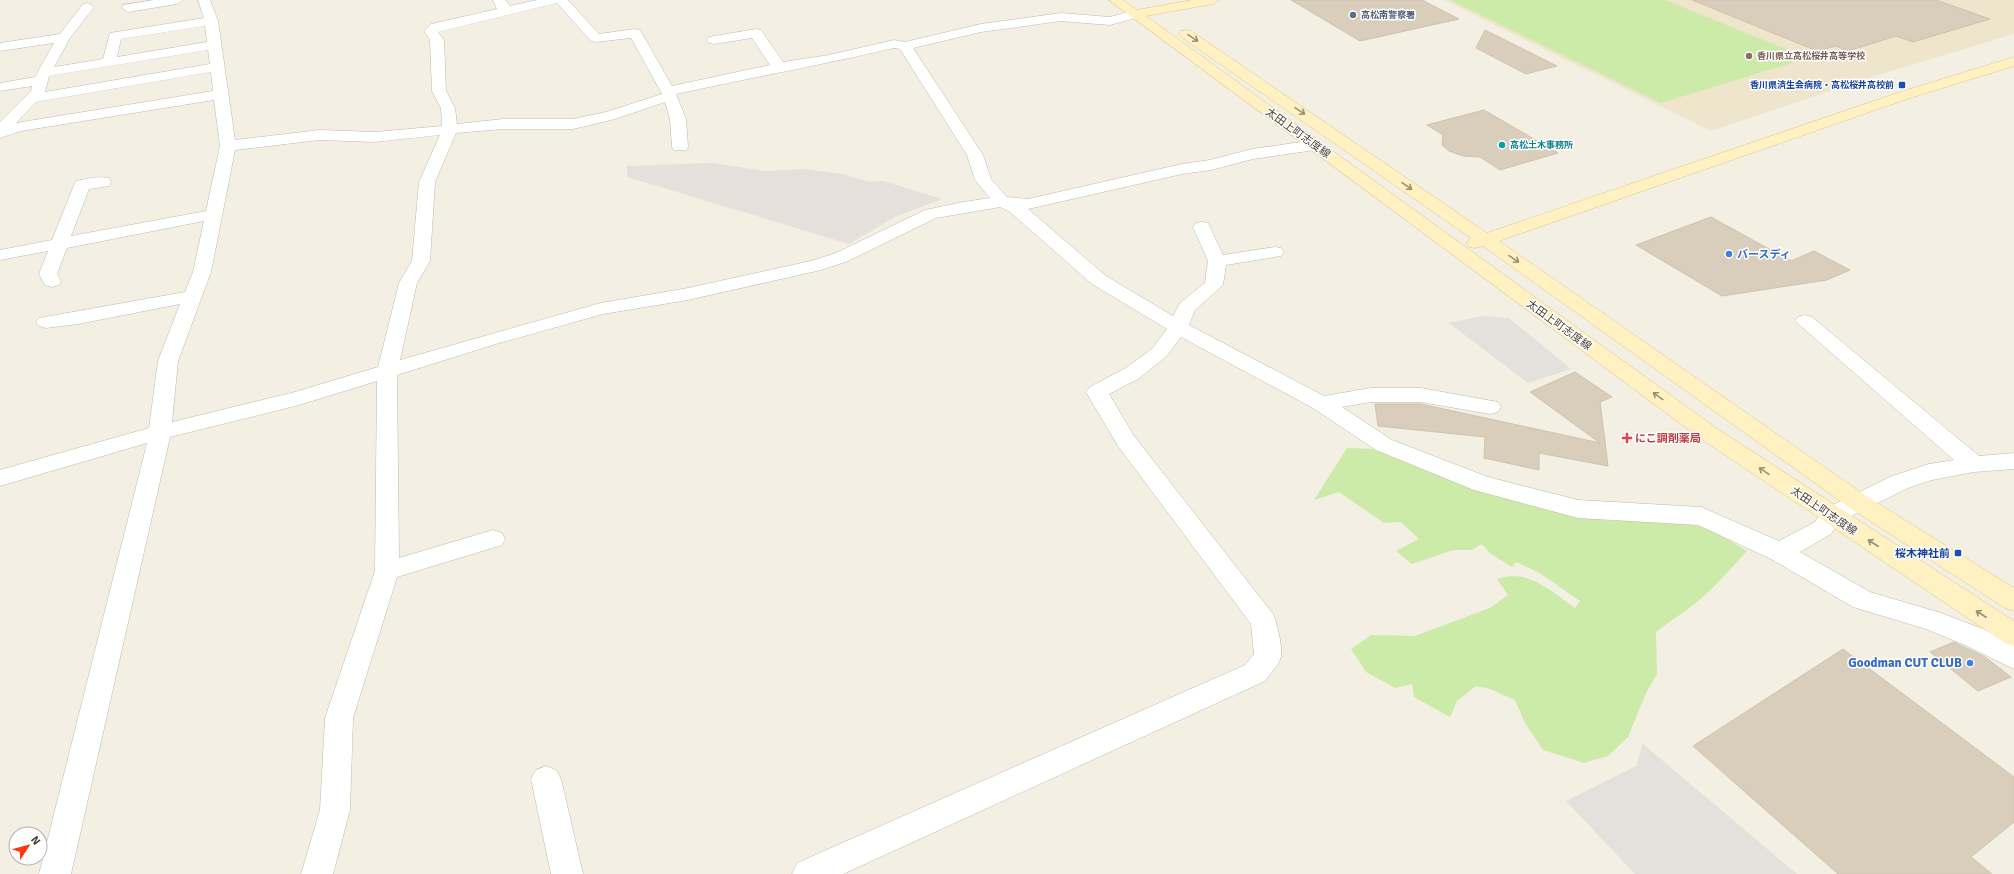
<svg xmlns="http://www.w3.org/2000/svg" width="2014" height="874" viewBox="0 0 2014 874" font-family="Signika,'Noto Sans JP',sans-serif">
<rect width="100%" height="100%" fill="#f3efe3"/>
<path fill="#e5e0d9" d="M712 163 765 171 804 169 842 174 869 182 883 181 942 199 895 217 849 244 627 177V166Z"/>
<path fill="#eee5cc" d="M1444 0H2014V34L1865 79 1711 131Z"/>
<path fill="#cceba8" d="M1450 0H1665L1808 58 1661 103Z
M1347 448 1373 449 1472 489 1611 521 1652 518 1709 528 1747 551C1729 570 1714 589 1693 605 1681 615 1668 622 1656 632L1657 674 1646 693 1628 737 1608 756 1584 763 1543 750 1525 723 1515 700 1490 689 1476 686 1457 701 1450 717 1414 697 1412 684 1395 688 1366 672 1351 649 1371 635 1415 636 1490 608 1508 595 1497 579C1502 578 1508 576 1513 576 1536 576 1557 595 1575 608L1580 601 1538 572 1516 562 1512 567 1491 554 1482 544 1472 550H1453L1412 564 1396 551 1419 539 1401 522 1384 523 1339 492 1314 500Z"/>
<path fill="#e3e1dc" d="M1481 316 1509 318 1571 369 1528 383 1449 323Z
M1643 744 1797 874H1635L1566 801 1636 766Z"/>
<path fill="#d9cdbb" stroke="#d1c2ab" d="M1291 0H1422L1459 19 1360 41Z
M1692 0H1936L1990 19 1913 42 1896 36 1848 51 1836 46 1817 51Z
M1485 30 1557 66 1526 74 1476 48Z
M1484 110 1558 153 1500 170 1480 157 1463 156 1449 151 1442 145 1443 135 1427 125Z
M1711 217 1791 261 1814 251 1850 270 1827 280 1722 296 1636 245Z
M1575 372 1612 397 1600 402 1608 466 1539 453V470L1484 458 1485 437 1378 426 1375 404H1421L1600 443 1530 392Z
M1954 642 1985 657 2011 677 1978 691 1930 652Z
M1843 649 2014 777V822L1971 857 1992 874H1838L1693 746Z"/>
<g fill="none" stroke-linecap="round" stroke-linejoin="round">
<defs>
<path id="street" d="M154 0H183L177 4 128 12 122 8 123 5Z
M198 0H210L218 21 235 140 320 130 375 132 442 126 441 108 432 91 430 40 424 31 431 24 497 9 493 0H505L510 6 537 0H568L599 34 635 29 640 30 672 86 770 65 752 38 714 44 709 43 707 40 709 37 714 36 756 29 761 30 783 62 829 55 894 40 905 42 981 24 1061 13 1110 17 1135 10 1140 11 1141 14 1140 17 1110 25 1061 21 981 32 913 48 983 155 991 179 1007 197 1028 199 1182 164 1210 160 1252 149 1315 140 1321 142 1323 145 1321 148 1315 150 1253 159 1211 170 1182 174 1028 209 1106 276 1173 316 1180 303 1205 283 1208 261 1193 227 1196 223 1202 222 1208 223 1223 255 1275 247 1281 248 1284 252 1281 256 1226 265 1223 285 1195 310 1189 325 1324 396 1371 388H1421L1498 402 1501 407 1498 412 1490 414 1421 402H1371L1342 407 1392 440 1488 477 1578 500 1701 507 1779 541 1815 522 1823 510 1892 476 1929 464 1954 460 1795 321 1798 317 1805 315 1812 317 1979 456 2014 453V469L1974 472 1932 480 1908 488 1839 522 1831 534 1800 552 1870 592 1941 613 1983 629 2014 645V669L1965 645 1926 629 1853 607 1771 559 1698 525 1578 518 1474 490 1376 450 1313 408 1181 337 1166 357 1138 379 1109 394 1134 436 1273 614C1277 622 1283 649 1281 657 1278 666 1270 674 1265 681L843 874H792L797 863 1245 665 1254 654 1251 624 1118 446 1086 392 1090 387 1124 369 1152 349 1167 329 1092 284 1010 212 1000 207 936 218 848 261 821 270 688 300 603 314 496 344 397 375 399 558 493 530 502 533 505 539 502 545 397 577 353 718 350 810 333 874H301L320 810 325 718 375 571 377 381 299 405 170 437 71 874H39L147 443 0 486V470L149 428 158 361 180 304 78 324 46 328 39 326 36 322 39 318 185 292 193 272 204 221 67 248 57 274 61 281 59 285 52 287 45 285 39 274 48 251 0 260V250L52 240 74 185 76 181C86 179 99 176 109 178L111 182 109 186 89 189 71 236 206 211 220 146 214 100 21 131 0 138V122L31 91 32 86 0 91V83L35 77 54 43 0 51V43L60 34 83 4 88 3 94 7 70 38 54 67 103 59 110 33 204 18ZM557 3 591 41 596 42 631 38 662 94 606 112 573 119H503L457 124 455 108 446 91 444 40 438 32ZM205 26 207 42 117 57 121 39ZM894 48 900 49 967 155 975 180 990 198 963 202 925 210 836 253 811 261 688 288 601 303 400 360 417 283 430 261 435 182 456 133 503 129H573L615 119 665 102 670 119 672 147 674 150H686L688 147 686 119 676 94C749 78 822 65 894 48ZM208 50 210 64 45 92 49 76ZM211 72 213 91 16 123 36 102ZM440 135 419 182 412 261 399 283 378 367 295 392 172 422 178 361 211 272 235 150 320 140 375 142Z
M546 766 556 770 561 779 583 874H551L531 779 536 770Z"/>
<path id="secondary" d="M1109 0H1123L1137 10 1192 0H1219L1213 4 1146 16 1716 428 2014 621V646L2005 643 1700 438Z
M1186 30 1191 31 1487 233 1900 92 2014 57V66L1910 98 1499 241 1866 496 2014 588V611L2005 608 1850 508 1483 246 1475 248 1469 247 1466 243 1471 238 1181 37 1179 34 1181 31Z"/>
</defs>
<use href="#street" stroke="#c2baa8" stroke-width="1"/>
<use href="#secondary" stroke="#dac791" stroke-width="1"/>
<use href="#street" fill="#fff" fill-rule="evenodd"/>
<use href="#secondary" fill="#fff1c2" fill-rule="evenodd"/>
</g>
<defs><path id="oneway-shaft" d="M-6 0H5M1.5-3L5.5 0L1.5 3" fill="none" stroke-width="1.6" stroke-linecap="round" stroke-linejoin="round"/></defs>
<g stroke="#998f73">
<use href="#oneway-shaft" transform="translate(1193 38) rotate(34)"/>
<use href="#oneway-shaft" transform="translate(1300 111) rotate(34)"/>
<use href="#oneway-shaft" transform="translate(1407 186) rotate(35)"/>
<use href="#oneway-shaft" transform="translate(1514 259) rotate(34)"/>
<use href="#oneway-shaft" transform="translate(1658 396) rotate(-144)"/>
<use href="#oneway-shaft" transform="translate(1764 471) rotate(-146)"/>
<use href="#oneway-shaft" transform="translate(1873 543) rotate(-147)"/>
<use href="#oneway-shaft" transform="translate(1981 614) rotate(-147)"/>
</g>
<circle fill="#5c6f8a" stroke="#fff" stroke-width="1.5" cx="1353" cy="15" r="4"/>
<circle fill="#8d6e63" stroke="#fff" stroke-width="1.5" cx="1749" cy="56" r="4"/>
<g fill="#1a4fb4" stroke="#fff" stroke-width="1.5">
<rect x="1898" y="81" width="8" height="8" rx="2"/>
<rect x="1954" y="549" width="8" height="8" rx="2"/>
</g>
<circle fill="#0f9aa8" stroke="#fff" stroke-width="1.5" cx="1502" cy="145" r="4"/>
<g fill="#3f7fe0" stroke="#fff" stroke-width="1.5">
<circle cx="1729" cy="254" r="4"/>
<circle cx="1970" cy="663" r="4"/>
</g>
<path fill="#e0444e" stroke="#fff" stroke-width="1.5" d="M1625 432h4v4h4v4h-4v4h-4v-4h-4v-4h4z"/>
<g text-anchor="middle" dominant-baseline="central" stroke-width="3" stroke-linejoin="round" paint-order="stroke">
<g font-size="9" font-weight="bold" fill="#4e5e75" stroke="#fff" text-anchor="start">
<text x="1361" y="15">高松南警察署</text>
</g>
<g font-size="9" font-weight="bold" fill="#785e54" stroke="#fff" text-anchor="start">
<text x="1757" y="56">香川県立高松桜井高等学校</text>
</g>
<g font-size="9" font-weight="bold" fill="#164399" stroke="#fff" text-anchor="end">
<text x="1894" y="85">香川県済生会病院・高松桜井高校前</text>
</g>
<g font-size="9" font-weight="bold" fill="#0d838f" stroke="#fff" text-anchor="start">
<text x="1510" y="145">高松土木事務所</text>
</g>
<g font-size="11" fill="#463f33" stroke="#fff">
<text transform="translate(1298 133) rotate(36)">太田上町志度線</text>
<text transform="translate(1559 325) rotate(36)">太田上町志度線</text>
<text transform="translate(1824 511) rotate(34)">太田上町志度線</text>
</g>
<g font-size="11" font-weight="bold" fill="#366cbe" stroke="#fff" text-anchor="start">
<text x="1737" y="254">バースディ</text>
</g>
<g font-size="11" font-weight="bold" fill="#be3a42" stroke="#fff" text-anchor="start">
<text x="1635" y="438">にこ調剤薬局</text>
</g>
<g font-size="11" font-weight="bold" fill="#164399" stroke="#fff" text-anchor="end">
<text x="1950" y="553">桜木神社前</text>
</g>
<g font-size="13" font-weight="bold" fill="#366cbe" stroke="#fff" text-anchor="end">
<text x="1962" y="663">Goodman CUT CLUB</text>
</g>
</g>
<g transform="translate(28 846) rotate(54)"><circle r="19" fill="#ffffff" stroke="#b5b2ad"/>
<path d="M0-3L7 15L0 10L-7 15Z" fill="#ff350f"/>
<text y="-6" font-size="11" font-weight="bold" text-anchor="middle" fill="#463f33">N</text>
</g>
</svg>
